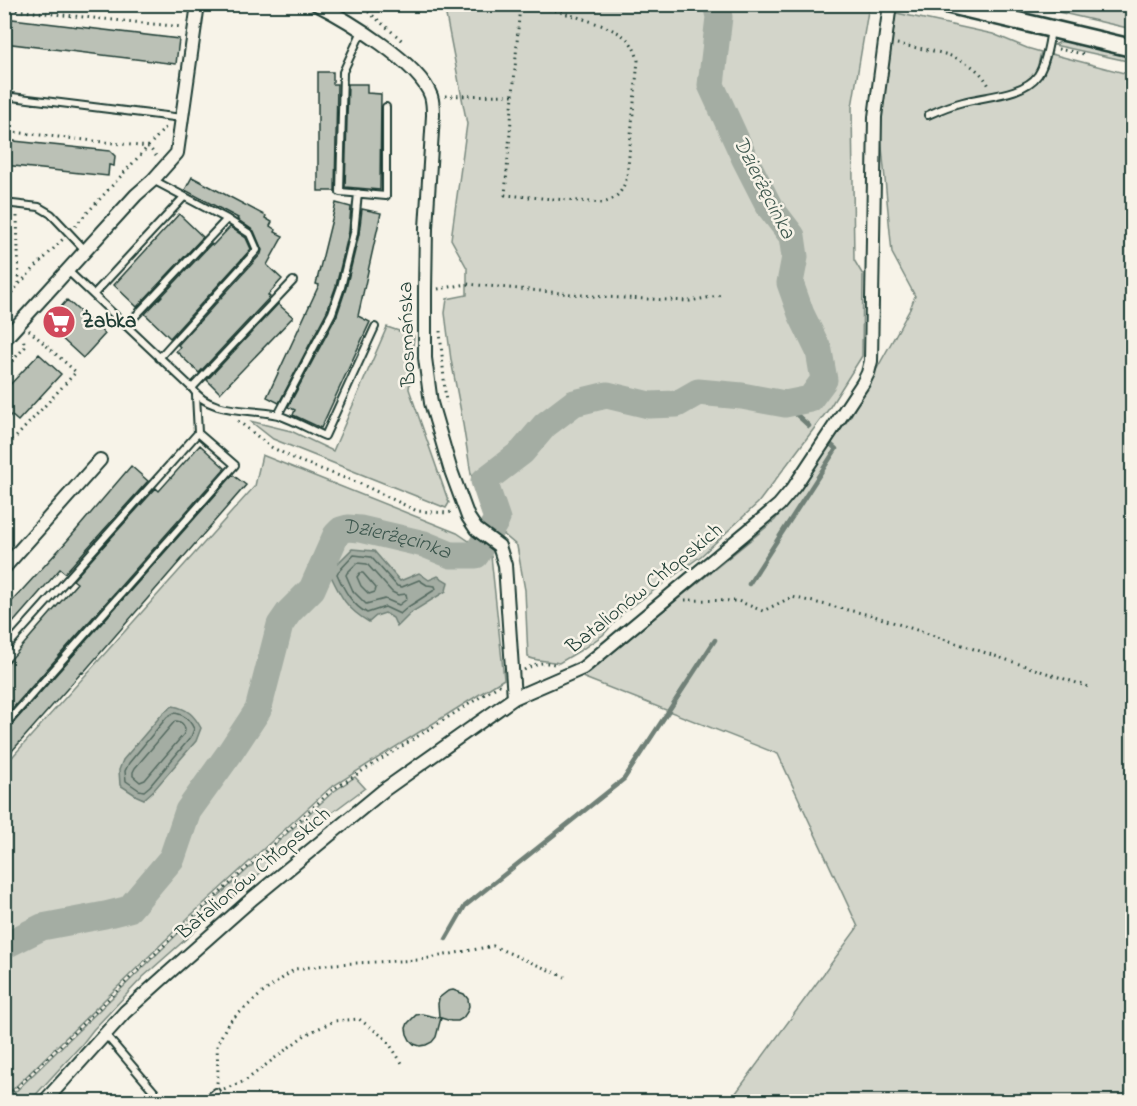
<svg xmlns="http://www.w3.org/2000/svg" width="1137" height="1106" viewBox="0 0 1137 1106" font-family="'Indie Flower',sans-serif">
<rect width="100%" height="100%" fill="#f7f3e8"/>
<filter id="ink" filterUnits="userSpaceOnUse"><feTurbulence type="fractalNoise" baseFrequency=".0167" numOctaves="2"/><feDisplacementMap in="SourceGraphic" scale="12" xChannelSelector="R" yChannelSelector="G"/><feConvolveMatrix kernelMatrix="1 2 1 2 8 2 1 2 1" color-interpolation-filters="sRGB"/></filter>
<g filter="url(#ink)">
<path fill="#d3d5ca" stroke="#79897f" stroke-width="1.5" d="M770 5 788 8V4L869 5 852 107 854 260 863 275 862 356 828 410 758 503 701 556 623 613 603 635 581 650 559 663C548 660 538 662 528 657L525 590 517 546 487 520 471 474 461 412 451 360 445 313 447 299 467 295V268L451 239 467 124 444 5Z
M1028 5H1132V29Z
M892 12 993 34 1027 48 1041 52 1038 65 1047 67 1051 54 1132 75V1101H730L858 927 778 754 582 677 775 520 850 417 910 309 915 296 892 253 878 105Z
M1064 40 1132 56V62L1054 45Z
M387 327 414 336 409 389 449 503 446 508 273 439 250 421 291 431 333 451Z
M262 455 457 533 491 556 504 679 330 788 189 917 5 1097V765L255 486Z
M355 777 365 788 310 829 143 977 93 1030 83 1043 30 1101H6L192 920 333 792Z"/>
<path fill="#a4ada3" stroke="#6f8077" stroke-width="1.5" d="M352 549 374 551 400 581 419 573 429 580 438 576 448 582 446 591 412 612 397 627 393 618 385 613 376 616 369 622C345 608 340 595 329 572Z
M173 706C188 709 194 715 201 728L196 741 154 790 144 799 137 796 120 785 119 770 123 760 163 713Z"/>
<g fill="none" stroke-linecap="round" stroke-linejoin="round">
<path stroke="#546a60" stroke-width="1.5" d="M354 555 371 557 397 586 402 587 419 580 427 585 435 586 436 589 408 607 400 614 385 607 367 613C352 605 344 590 337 574L338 572Z
M357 563 367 564 392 592 398 595 406 594 407 599 399 605 385 599 366 604 353 591 346 575 347 573Z
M360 573H363L376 588 375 592 369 594 361 586 357 577Z
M174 713C184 714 190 720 194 729L191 737 150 786 144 791 139 790 126 781 125 771 129 763 167 717Z
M175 721C182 721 187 727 184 734L145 780 140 782 133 776V772L135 768Z"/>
<path stroke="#6f8077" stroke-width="4.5" d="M785 404 809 426
M749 584 836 449 826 440
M446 939 465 906 624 779 715 640"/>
<path stroke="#a4ada3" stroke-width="27" id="s1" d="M4 946 42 927 105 915 129 909 172 858 188 811 229 754 258 710 280 625 289 612 312 589 336 535 341 530 348 528 360 529 424 544 451 555H476L497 519 484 481 522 452 545 425 574 403 607 395 649 405 677 404 698 392 742 396 785 404 810 399 824 380 819 351 801 314 790 283 795 257 792 236 769 206 744 157 711 85 719 17 716 4"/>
</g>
<path fill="#bbc1b6" stroke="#1f3d34" stroke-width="1.5" d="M4 18 179 39 176 64 4 43Z
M318 72H333V84H337L335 191H318Z
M348 84H367V93L381 94 380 190 345 187Z
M4 140 110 151 115 156 114 166 109 165 108 176 4 165Z
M192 177 266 216 265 218 272 222 270 226 276 230 275 232 283 236 267 265 282 279 268 295 270 297 199 373 176 351 180 347 178 345 261 254 262 250 254 231 237 219 238 218 185 190Z
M336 203 351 207 349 232 336 286 327 311 279 403 267 397 319 285 316 284Z
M362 209 381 213 358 316 370 322 321 428 293 415 295 410 288 407 337 315 346 288 359 234Z
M179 214 203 237 137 307 114 285Z
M230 227 246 238 251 249 170 338 145 314 211 244 213 245Z
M67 300 105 334 83 358 46 324Z
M278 304 293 317 220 393 207 380Z
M39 354 61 374 18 421 11 415 4 422V391Z
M200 445 225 468 4 718V667L77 583 73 580 156 488 159 491Z
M131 466 148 481 65 573 60 569 4 633V610L67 541Z
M233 475 246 485 83 673 82 672 4 760V731L8 729Z
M453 990 464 994 468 999 469 1006 467 1012 463 1018 458 1021H451L441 1018 436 1037 432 1042 426 1045 420 1046 414 1044 410 1040 407 1034 406 1028 408 1023 416 1015 422 1014 440 1018 439 1017 438 1004 439 998 448 991Z"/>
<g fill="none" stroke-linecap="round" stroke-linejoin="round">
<defs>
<path id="service" d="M362 31 343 72 340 192 386 196V107
M4 96 182 118
M928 115C939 110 951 105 963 102 985 96 1024 95 1038 75 1046 63 1049 44 1051 29
M153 180 227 219 250 234 257 250 159 358
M4 203 39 207 51 214 85 250
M67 270 192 388C209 415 251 408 278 415 293 420 311 430 325 436L375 327
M94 294 184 197
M127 325 227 219
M192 388 293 281
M278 415 332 313 341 287 354 233 358 193
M4 650 198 433 196 395
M4 726 235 465 198 433
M105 1034 163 1102
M204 1102 216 1092"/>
<path id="minor" d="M316 4C348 20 419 63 431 96 433 102 433 109 433 115L426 228 425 291V358L431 403 450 468 468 517 476 529 499 546 505 565 514 698
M4 340 136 195 153 180 177 153 198 4
M4 568 100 460
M44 1102 125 1012 165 976 253 898 384 790 514 698 583 668 766 516 779 505 794 487 863 383 868 373 871 361 875 117 890 4"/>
<path id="secondary" d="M946 4 1132 48"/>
</defs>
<use href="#service" stroke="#1f3d34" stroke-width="10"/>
<use href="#minor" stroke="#1f3d34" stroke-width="16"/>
<use href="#secondary" stroke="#1f3d34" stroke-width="21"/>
<path stroke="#1f3d34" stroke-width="3" stroke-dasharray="1.5 4.5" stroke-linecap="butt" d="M359 4 404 42
M903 6 934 13
M4 9 183 27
M897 44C929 51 974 53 990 88
M1058 49 1084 54
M513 95 520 4
M445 96 513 95 505 195 603 203C618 198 622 192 627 177L638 60C636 52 633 45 627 39 614 25 550 9 528 4
M4 131 149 147 156 156
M17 216 19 283
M75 226 166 127
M438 289 467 284 603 297 690 301 723 295
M4 302 19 284 63 239
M440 331 446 403
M4 370 25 347 23 338
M238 421 271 447 299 461 361 484 417 511 447 513 452 512
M4 450 76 372 29 330
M685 600 738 601 763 611 792 597 874 616 1089 687
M524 670C536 663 544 661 558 665
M217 1083 218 1074 217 1045 228 1023 261 994 295 969 334 964 419 960 493 946 565 977
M224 1089 245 1081 305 1035 334 1021 359 1019 386 1039 402 1063
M4 1100 191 919 332 790 501 684"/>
<use href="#service" stroke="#f7f3e8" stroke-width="6"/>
<use href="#minor" stroke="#f7f3e8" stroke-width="12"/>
<use href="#secondary" stroke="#f7f3e8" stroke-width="16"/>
</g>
</g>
<defs>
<symbol id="supermarket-disc" viewBox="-11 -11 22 22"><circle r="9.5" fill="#d1495b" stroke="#f7f3e8"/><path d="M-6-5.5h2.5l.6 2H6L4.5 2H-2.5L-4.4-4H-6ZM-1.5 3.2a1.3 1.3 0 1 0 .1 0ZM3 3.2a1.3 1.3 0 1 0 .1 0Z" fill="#fff"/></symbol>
</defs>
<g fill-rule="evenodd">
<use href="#supermarket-disc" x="40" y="303" width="38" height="38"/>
</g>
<g text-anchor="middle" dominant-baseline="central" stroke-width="5" stroke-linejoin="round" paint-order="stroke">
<g font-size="21" font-weight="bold" fill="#1f3d34" stroke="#f7f3e8" text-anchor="start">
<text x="82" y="322">Żabka</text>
</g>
<g font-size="21" fill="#1f3d34" stroke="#f7f3e8">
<text transform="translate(408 334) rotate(-92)">Bosmańska</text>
<text transform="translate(645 589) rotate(-39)">Batalionów Chłopskich</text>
<text transform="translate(254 874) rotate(-40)">Batalionów Chłopskich</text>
</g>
<g font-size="22" font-style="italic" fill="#405950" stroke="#f7f3e8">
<text transform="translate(763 188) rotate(63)">Dzierżęcinka</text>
<text stroke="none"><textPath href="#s1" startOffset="630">Dzierżęcinka</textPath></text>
</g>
</g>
<rect width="1137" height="1106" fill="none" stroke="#f7f3e8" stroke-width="24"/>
<rect x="12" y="12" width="1113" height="1082" fill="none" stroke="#1f3d34" stroke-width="2" filter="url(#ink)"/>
</svg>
